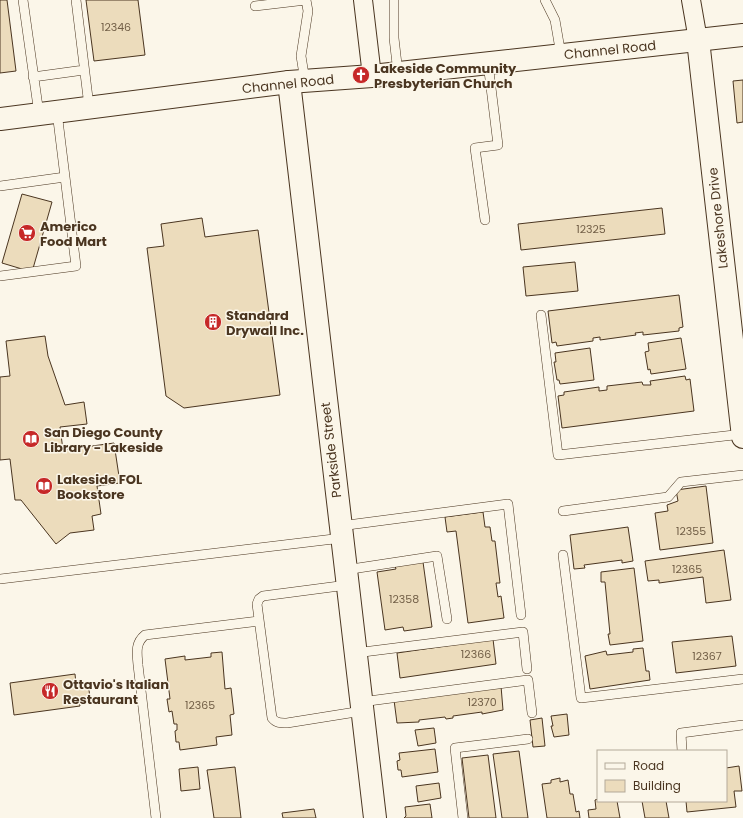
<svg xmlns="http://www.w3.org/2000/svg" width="743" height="818" viewBox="0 0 743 818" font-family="Poppins,sans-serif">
<rect width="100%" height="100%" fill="#fbf6e9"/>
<path fill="#ecdcbc" stroke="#4a3520" d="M0 0H7L16 71 0 73Z
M86 0H138L145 55 94 61Z
M743 80V122L737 123 733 81Z
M22 194 52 202 32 272 2 263Z
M662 208 665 234 521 250 518 224Z
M202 218 205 237 258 230 280 395 184 408 166 396 147 248 164 246 161 224Z
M575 262 578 291 526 296 523 267Z
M679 295 683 327 679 328V331L643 335V332L635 333 636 335 600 340V337L593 338V341L557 346 556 342 552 343 548 311Z
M45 336 48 356 65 405 84 402 87 424 60 427 63 450 114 443 120 483 97 486 101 514 92 516 94 530 70 533 56 544 21 500H15L10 459 0 460V377L10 376 6 341Z
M681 338 686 369 651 374 650 369 648 370 645 352 649 351 648 343Z
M590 348 594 380 560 384 559 380H557L554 362H556L555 353Z
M685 376 686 380 690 379 694 411 562 428 558 396 564 395V392L599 387V391L607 390V386L642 382 643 385H651L650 381Z
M706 486 713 543 660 550 655 513 668 511 667 505 678 501 676 490Z
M483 512 485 527H490L492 541H495L500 583H496L498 597 501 596 504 618 468 623 456 531 447 532 445 517Z
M628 527 633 561 622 563V560L584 565 585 568 574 569 570 535Z
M724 550 731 600 706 603 703 577 659 583V580L648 581 645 561Z
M423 562 432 627 404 631 403 627 385 630 377 572 396 569 395 566Z
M634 568 643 641 610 645 608 634H610L605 582H601V572Z
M732 636 736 666 676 673 672 642Z
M493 639 496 664 400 678 397 653Z
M643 648 646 671H649L650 680 590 689 585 656 606 651 607 655 633 652V649Z
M222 652 225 689 231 688 234 714 230 715 232 735 216 737 217 745 180 750 179 742H176L175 731 177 730V724H174L172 711 169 712 167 699H170L165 659 185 656V660L211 657V653Z
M75 674 76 684 88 682 90 698 79 700 80 706 14 715 10 683Z
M501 686 503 710 482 714V712L453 716V718L446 719 445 717 419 720V722L397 723 394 700Z
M567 714 569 735 554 737 551 726H553L551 716Z
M542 718 545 746 533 747 530 720Z
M434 728 436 743 418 746 415 730Z
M435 749 438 772 402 777 401 770H398L397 761 400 760 399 753Z
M519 751 528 818H502L493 754Z
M488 755 496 818H469L462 758Z
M739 766 742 791H734L736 807 687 812 686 801H726V768Z
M198 767 200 789 181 791 179 769Z
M235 767 241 818H214L207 770Z
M560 778V782L568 780 570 794H573L576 812 579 811 580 818H547L542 784 551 783V780Z
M439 783 441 798 418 802 416 786Z
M598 799V801H617L620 818H589L588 810 596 809 595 800Z
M642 801H666L669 818H645Z
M430 804 432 818H404L406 816 405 807Z
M314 809 316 818H283L282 813Z"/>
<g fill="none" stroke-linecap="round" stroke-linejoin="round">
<defs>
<path id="service" d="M23 0 39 114
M76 0 89 106
M394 0V38L398 73
M545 0 555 20 561 55
M255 6 306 0
M33 77 84 70
M305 81 301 56 308 11 306 0
M0 186 65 177
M485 220 475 148 498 145 488 63
M0 276 76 266 57 112
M541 315 558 455 743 434
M563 511 668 497 681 482 743 475
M340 526 508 504 521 615
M563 555 581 698 743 679
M345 570 437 556 447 619
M0 579 342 538
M347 585 263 596 259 599 257 604 272 718C276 723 280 723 287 723L362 711
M355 653 523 632 527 669
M361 702 528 680 532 713
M682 751 681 733 743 725
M156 818 138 665C137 653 135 643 145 635L259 621
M463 818 455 748 528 739"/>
<path id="minor" d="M363 0 372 76
M691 0 698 40"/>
<path id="tertiary" d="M698 40 743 437
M289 82 375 818"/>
<path id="secondary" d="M0 119 289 82 372 76 743 35"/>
</defs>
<use href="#service" stroke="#4a3520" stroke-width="10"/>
<use href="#minor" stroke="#4a3520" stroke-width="20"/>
<use href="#tertiary" stroke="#4a3520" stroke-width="24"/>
<use href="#secondary" stroke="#4a3520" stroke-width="24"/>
<use href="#service" stroke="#fbf6e9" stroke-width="9"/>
<use href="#minor" stroke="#fbf6e9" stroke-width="18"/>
<use href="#tertiary" stroke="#fbf6e9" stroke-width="22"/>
<use href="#secondary" stroke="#fbf6e9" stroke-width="22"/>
</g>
<defs>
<symbol id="church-disc" viewBox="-11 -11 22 22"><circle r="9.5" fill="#c62828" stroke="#fbf6e9"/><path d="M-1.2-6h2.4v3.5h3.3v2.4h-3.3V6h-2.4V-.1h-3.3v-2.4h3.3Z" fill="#fff"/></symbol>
<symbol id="supermarket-disc" viewBox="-11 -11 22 22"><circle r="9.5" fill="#c62828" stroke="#fbf6e9"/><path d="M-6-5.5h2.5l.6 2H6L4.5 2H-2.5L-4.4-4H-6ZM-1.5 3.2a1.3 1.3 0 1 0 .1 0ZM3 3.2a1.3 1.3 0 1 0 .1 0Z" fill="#fff"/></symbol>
<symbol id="building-disc" viewBox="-11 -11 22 22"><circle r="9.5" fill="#c62828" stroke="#fbf6e9"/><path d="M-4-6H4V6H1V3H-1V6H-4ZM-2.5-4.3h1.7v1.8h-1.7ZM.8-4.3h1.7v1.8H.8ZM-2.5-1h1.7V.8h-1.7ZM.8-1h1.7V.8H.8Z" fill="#fff"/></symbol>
<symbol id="library-disc" viewBox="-11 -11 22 22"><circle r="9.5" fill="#c62828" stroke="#fbf6e9"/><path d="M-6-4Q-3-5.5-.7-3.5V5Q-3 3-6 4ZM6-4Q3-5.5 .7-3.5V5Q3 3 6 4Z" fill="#fff"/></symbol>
<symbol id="restaurant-disc" viewBox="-11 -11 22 22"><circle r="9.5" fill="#c62828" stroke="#fbf6e9"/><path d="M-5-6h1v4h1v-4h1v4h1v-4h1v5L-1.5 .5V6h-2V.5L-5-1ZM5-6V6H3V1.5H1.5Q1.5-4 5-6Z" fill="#fff"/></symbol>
</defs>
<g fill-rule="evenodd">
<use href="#church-disc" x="351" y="65" width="20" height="20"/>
<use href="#supermarket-disc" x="17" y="223" width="20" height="20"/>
<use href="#building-disc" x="203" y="312" width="20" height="20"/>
<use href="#library-disc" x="21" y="429" width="20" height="20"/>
<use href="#library-disc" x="34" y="476" width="20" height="20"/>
<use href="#restaurant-disc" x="40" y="681" width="20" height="20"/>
</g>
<g text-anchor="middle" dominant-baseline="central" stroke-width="3" stroke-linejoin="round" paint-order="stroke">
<g font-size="11" fill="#725f47">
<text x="116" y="27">12346</text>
<text x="591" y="229">12325</text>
<text x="691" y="531">12355</text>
<text x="687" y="569">12365</text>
<text x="404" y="599">12358</text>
<text x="476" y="654">12366</text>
<text x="707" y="656">12367</text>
<text x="482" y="702">12370</text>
<text x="200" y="705">12365</text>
</g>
<g font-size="13" fill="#4a3520" stroke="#fbf6e9">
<text transform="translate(610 50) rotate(-6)">Channel Road</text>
<text transform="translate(288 84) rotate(-6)">Channel Road</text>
<text transform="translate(718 218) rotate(-96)">Lakeshore Drive</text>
<text transform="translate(331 450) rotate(-97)">Parkside Street</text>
</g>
<g font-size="13" font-weight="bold" fill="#4a3520" stroke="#fbf6e9" text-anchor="start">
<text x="374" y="68">Lakeside Community<tspan x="374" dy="15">Presbyterian Church</tspan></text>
<text x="40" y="226">Americo<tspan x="40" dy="15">Food Mart</tspan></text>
<text x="226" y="315">Standard<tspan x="226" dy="15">Drywall Inc.</tspan></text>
<text x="44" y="432">San Diego County<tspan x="44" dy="15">Library - Lakeside</tspan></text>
<text x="57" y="479">Lakeside FOL<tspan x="57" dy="15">Bookstore</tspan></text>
<text x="63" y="684">Ottavio's Italian<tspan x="63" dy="15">Restaurant</tspan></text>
</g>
</g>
<rect x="597" y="750" width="130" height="52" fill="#fbf6e9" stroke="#b4a999"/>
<rect x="605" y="763" width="20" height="6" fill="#fbf6e9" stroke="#b4a999"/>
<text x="633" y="770" font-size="12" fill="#4a3520">Road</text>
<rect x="605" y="780" width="20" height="12" fill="#ecdcbc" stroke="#b4a999"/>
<text x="633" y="790" font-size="12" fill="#4a3520">Building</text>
</svg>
